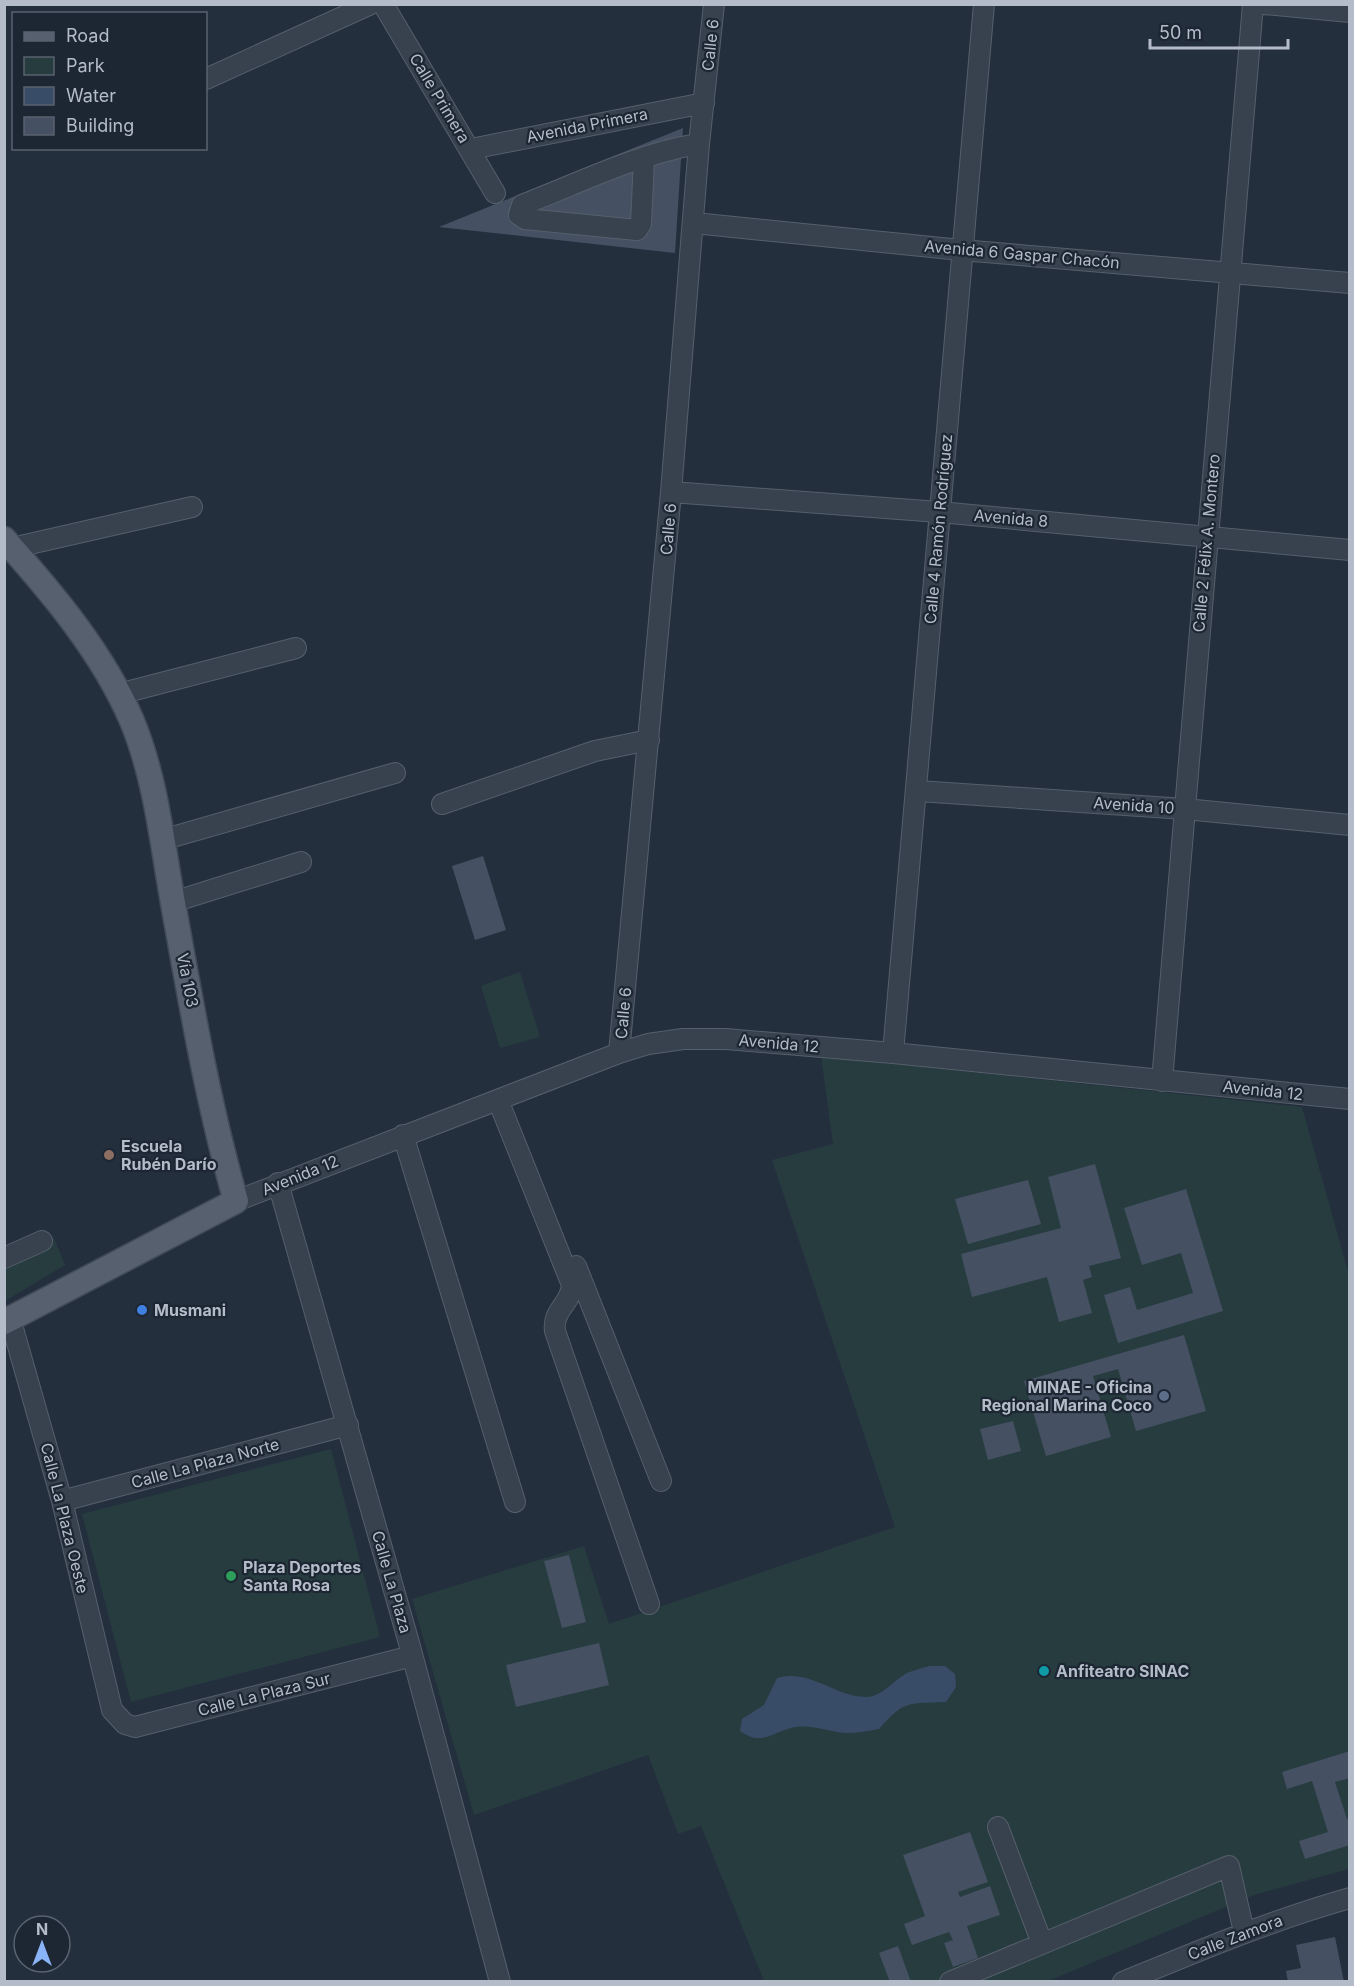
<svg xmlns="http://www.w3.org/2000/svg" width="1354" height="1986" viewBox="0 0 1354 1986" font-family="Inter,sans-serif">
<rect width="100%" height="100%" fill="#242f3e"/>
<path fill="#263c3f" d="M520 972 540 1037 500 1048 481 986Z
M821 1056 1302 1107 1349 1275V1869L1257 1894 1048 1981H764L701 1826 678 1834 648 1755 474 1815 412 1599 584 1546 609 1624 895 1527 772 1160 833 1144Z
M54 1238 65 1265 5 1301V1262Z
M331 1449 380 1637 131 1702 82 1514Z"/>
<path fill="#394c67" d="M930 1666H945L955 1674 956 1687 946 1702C909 1704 905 1699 879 1729 868 1731 858 1733 847 1733 828 1732 810 1723 791 1728 771 1733 761 1746 740 1731L742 1719 764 1705 777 1678C810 1668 835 1697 867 1697 883 1696 894 1680 907 1673 914 1670 922 1668 930 1666Z"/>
<path fill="#455162" d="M683 128 675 253 439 227Z
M483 856 506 930 475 940 452 866Z
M1095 1164 1121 1258 1089 1266 1092 1277 1083 1280 1092 1313 1059 1322 1047 1277 972 1297 961 1254 1061 1228 1048 1177Z
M1028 1180 1041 1224 968 1244 955 1199Z
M1186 1189 1223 1311 1118 1343 1104 1295 1130 1287 1137 1310 1193 1293 1181 1253 1142 1265 1124 1208Z
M1184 1335 1206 1411 1136 1431 1118 1369 1093 1376 1111 1437 1046 1456 1024 1381Z
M1013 1421 1021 1451 988 1460 980 1429Z
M569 1555 586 1622 562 1628 544 1561Z
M599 1643 609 1685 516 1707 506 1665Z
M1350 1751V1778L1335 1782 1347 1819H1350V1845L1305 1859 1299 1841 1328 1832 1312 1781 1287 1789 1282 1772Z
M970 1832 988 1882 958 1892 960 1897 990 1886 1000 1915 967 1926 978 1958 953 1967 944 1943 953 1940 949 1932 912 1945 904 1924 925 1916 903 1855Z
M1335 1937 1344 1982H1288L1286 1971 1301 1968 1296 1945Z
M898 1946 911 1982H890L879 1953Z"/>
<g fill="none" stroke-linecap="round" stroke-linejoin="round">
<defs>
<path id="minor" d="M383 4 495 193
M1264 4 1350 12
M206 79 371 4
M471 149 704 103
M644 159 641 224 637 230 525 219 519 215 522 205C579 183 639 153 699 144
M694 223 961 250 1350 283
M671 492 939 512 1350 550
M12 548 192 507
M119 694 296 648
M918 791 1185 809 1350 825
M442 804 595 751 649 740
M162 840 395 773
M173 902 301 862
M619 1053 671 492 699 144 714 4
M893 1053 984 4
M1162 1081 1253 4
M498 1100 572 1285C571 1304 552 1310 555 1331L649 1604
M403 1135 515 1502
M278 1183 409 1643 500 1982
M236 1201 619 1053 648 1044 683 1039H726L893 1053 1350 1099
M4 1258 42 1241
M576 1266 661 1481
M10 1318 62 1501 112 1710 125 1724 135 1727 412 1656
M62 1501 348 1425
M998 1827 1042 1943
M950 1982 1229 1866 1244 1932
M1123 1982C1198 1951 1272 1920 1350 1898"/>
<path id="major" d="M4 539C53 594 103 653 132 721 156 779 162 842 173 903 191 1003 208 1104 236 1201L4 1322"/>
</defs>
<use href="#minor" stroke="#565f6c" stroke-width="22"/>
<use href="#major" stroke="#414a57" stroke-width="27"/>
<use href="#minor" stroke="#38414e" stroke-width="20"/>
<use href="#major" stroke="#56606e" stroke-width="24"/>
</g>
<circle fill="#8d6e63" stroke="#1d2633" stroke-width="2" cx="109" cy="1155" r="6"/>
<circle fill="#3f7fe0" stroke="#1d2633" stroke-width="2" cx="142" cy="1310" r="6"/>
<circle fill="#5c6f8a" stroke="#1d2633" stroke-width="2" cx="1164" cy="1396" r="6"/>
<circle fill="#2e9e5b" stroke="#1d2633" stroke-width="2" cx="231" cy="1576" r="6"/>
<circle fill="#0f9aa8" stroke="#1d2633" stroke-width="2" cx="1044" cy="1671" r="6"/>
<g text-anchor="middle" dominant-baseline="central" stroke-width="4.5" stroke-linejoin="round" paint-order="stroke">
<g font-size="16" fill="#b4bcc9" stroke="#1d2633">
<text transform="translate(710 45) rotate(-84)">Calle 6</text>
<text transform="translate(440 98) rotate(59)">Calle Primera</text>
<text transform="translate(587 125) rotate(-11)">Avenida Primera</text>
<text transform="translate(1022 254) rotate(5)">Avenida 6 Gaspar Chacón</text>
<text transform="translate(1011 518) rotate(5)">Avenida 8</text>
<text transform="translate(668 529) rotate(-85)">Calle 6</text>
<text transform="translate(938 529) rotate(-85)">Calle 4 Ramón Rodríguez</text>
<text transform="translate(1206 543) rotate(-85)">Calle 2 Félix A. Montero</text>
<text transform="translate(1134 805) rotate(4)">Avenida 10</text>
<text transform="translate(188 980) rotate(79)">Vía 103</text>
<text transform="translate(623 1013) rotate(-85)">Calle 6</text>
<text transform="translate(779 1043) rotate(5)">Avenida 12</text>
<text transform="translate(1263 1090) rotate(6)">Avenida 12</text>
<text transform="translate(300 1175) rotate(-22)">Avenida 12</text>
<text transform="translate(205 1463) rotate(-15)">Calle La Plaza Norte</text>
<text transform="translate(65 1518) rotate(76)">Calle La Plaza Oeste</text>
<text transform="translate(392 1582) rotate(74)">Calle La Plaza</text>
<text transform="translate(264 1694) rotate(-14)">Calle La Plaza Sur</text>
<text transform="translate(1235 1937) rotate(-21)">Calle Zamora</text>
</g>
<g font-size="16" font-weight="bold" fill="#b4bcc9" stroke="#1d2633" text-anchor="start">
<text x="121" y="1146">Escuela<tspan x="121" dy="18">Rubén Darío</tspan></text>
<text x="154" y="1310">Musmani</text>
<text x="1152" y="1387" text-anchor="end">MINAE - Oficina<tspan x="1152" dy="18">Regional Marina Coco</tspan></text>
<text x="243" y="1567">Plaza Deportes<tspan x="243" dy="18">Santa Rosa</tspan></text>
<text x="1056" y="1671">Anfiteatro SINAC</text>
</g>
</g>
<rect width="1354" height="1986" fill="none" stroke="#b4bcc9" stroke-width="12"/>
<rect x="12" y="12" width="195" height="138" fill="#1d2633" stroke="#59626f" stroke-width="1.5"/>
<rect x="24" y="32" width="30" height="9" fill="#56606e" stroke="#59626f" stroke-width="1.5"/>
<text x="66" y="42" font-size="18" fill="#b4bcc9">Road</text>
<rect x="24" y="57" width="30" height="18" fill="#263c3f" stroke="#59626f" stroke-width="1.5"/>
<text x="66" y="72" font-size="18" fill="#b4bcc9">Park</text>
<rect x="24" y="87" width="30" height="18" fill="#394c67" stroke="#59626f" stroke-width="1.5"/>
<text x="66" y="102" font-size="18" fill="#b4bcc9">Water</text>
<rect x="24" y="117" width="30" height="18" fill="#455162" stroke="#59626f" stroke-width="1.5"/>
<text x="66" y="132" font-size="18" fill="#b4bcc9">Building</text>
<g transform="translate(42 1944)"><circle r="28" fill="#1d2633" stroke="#59626f" stroke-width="1.5"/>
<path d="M0-4.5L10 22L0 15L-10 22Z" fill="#8ab4f8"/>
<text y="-9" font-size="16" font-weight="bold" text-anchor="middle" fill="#b4bcc9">N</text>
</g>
<path d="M1150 39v9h138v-9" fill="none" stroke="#b4bcc9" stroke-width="3"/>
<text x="1159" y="39" font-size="18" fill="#b4bcc9" stroke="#1d2633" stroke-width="4.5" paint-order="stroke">50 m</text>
</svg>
